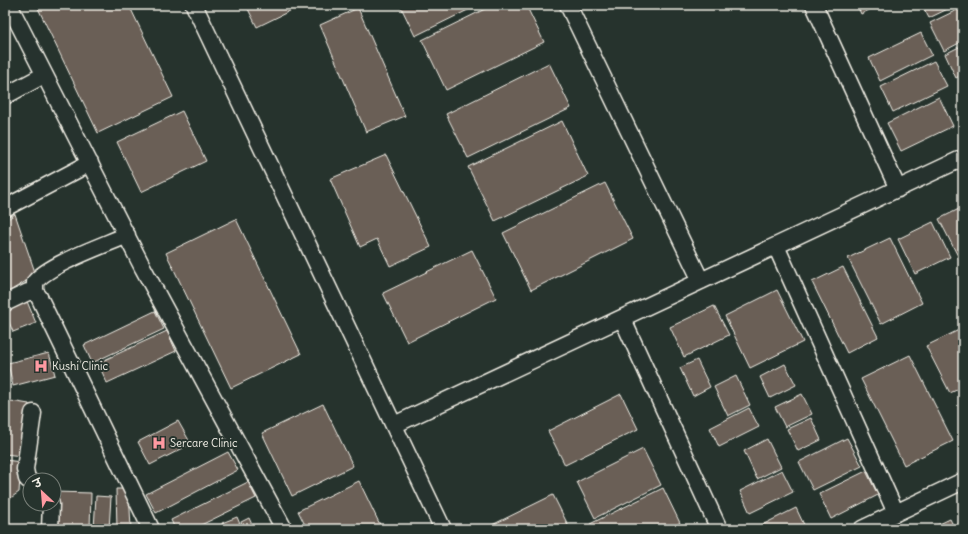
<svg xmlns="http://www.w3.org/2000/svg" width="968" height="534" viewBox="0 0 968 534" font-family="Delius,'Playpen Sans Deva',sans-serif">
<rect width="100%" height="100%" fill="#26332d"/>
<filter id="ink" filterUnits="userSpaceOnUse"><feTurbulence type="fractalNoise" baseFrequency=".025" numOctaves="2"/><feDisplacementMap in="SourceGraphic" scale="8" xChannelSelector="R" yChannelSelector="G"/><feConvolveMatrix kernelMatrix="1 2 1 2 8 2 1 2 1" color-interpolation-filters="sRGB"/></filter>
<g filter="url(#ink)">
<path fill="#6a5e57" stroke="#f4f1e8" d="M39 5H129L173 97 98 133 37 6Z
M246 5H302L257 27Z
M400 5H478L415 36Z
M493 5H526L544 42 446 90 422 40Z
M857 5H879L861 14Z
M922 5H956L929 18Z
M963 7V41L944 51 930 23Z
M358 8 405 116 366 132 320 25Z
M921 33 932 55 880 81 869 58Z
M963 45V74L956 78 945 54Z
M934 61 947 86 893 112 881 87Z
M549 63 571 108 468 158 446 114Z
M939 97 953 126 901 151 887 123Z
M182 111 206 161 141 192 117 142Z
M562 121 588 176 495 221 468 167Z
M386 155 431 247 390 266 377 239 360 247 330 179Z
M605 183 633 239 531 290 503 233Z
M963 207V266L939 219Z
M15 214 36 275 5 294V221Z
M236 219 301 354 231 388 166 253Z
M933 222 950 257 915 274 898 239Z
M890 238 922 303 881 324 848 258Z
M472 250 496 298 407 342 383 293Z
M843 267 878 337 847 353 812 282Z
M777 290 803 342 750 368 725 316Z
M26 299 36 323 13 332 5 312V308Z
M714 306 729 335 684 357 670 327Z
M155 311 164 329 92 363 84 345Z
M963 328V387L950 393 926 346Z
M167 331 176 351 107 383 98 363Z
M49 353 55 375 13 386 8 363Z
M910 355 953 441 904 465 861 379Z
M697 360 710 387 693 396 680 368Z
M785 364 796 385 770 398 760 377Z
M736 376 750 405 728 416 714 387Z
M621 394 638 429 565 465 548 431Z
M802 394 812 414 785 427 775 407Z
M5 400 29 404 22 456 5 454Z
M323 404 353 466 292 496 262 433Z
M749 408 759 427 719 447 710 428Z
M811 418 821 440 798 451 787 429Z
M178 421 191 444 150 465 138 442Z
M847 438 862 466 813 490 799 462Z
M767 439 781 467 757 479 744 451Z
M643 449 661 485 595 518 577 482Z
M228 452 238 470 156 513 146 494Z
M5 460 21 462 19 492 5 502Z
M782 470 793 492 750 513 740 491Z
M866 471 878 495 831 519 819 494Z
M359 481 382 529H307L298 511Z
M248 482 256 498 193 529H175L171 520Z
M663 488 680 523 667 529H593L590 524Z
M116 489H129L131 529H117Z
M54 492 91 493 90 529H53Z
M553 495 570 529H484Z
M96 496 111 497 109 529H94Z
M796 508 806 529H754Z
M237 517 242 529H224L222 523Z
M249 518 254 529H244L241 522Z
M950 519 955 529H929Z
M220 525 221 529H210Z
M269 525 270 529H260Z"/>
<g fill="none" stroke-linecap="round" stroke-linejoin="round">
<defs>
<path id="minor" d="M9 5 143 268 284 529
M194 5 443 529
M568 5 701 281
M814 5 898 189
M5 96 44 75
M5 208 90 163
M776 246 896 513
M35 292V282C49 264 105 245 127 235
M5 303 28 292H35L39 297 151 529
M622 318 719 529
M394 425 963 158
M30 481 27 479 25 469 33 413
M50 529 51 504
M862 529 963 481"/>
</defs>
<use href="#minor" stroke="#f4f1e8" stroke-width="19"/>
<use href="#minor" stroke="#26332d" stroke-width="16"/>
</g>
</g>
<defs>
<symbol id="hospital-bare" viewBox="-9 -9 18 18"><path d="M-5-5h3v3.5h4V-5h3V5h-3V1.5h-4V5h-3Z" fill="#ff9aa2" stroke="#26332d" stroke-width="2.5" paint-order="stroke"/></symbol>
</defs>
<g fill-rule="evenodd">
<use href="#hospital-bare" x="31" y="356" width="20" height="20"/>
<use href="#hospital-bare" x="149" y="433" width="20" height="20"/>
</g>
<g text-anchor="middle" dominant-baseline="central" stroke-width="4" stroke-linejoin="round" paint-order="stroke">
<g font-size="11" fill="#f4f1e8" stroke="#26332d" text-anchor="start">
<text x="52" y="366">Kushi Clinic</text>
<text x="170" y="443">Sercare Clinic</text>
</g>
</g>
<rect width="968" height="534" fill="none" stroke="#26332d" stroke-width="20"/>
<rect x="10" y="10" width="948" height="514" fill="none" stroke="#f4f1e8" stroke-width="1.5" filter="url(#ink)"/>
<g transform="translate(42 492) rotate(334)"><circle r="19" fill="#26332d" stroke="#787f78"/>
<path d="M0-3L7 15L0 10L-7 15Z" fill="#ff9aa2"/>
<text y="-6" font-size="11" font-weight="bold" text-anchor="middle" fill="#f4f1e8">उ</text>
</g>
</svg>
